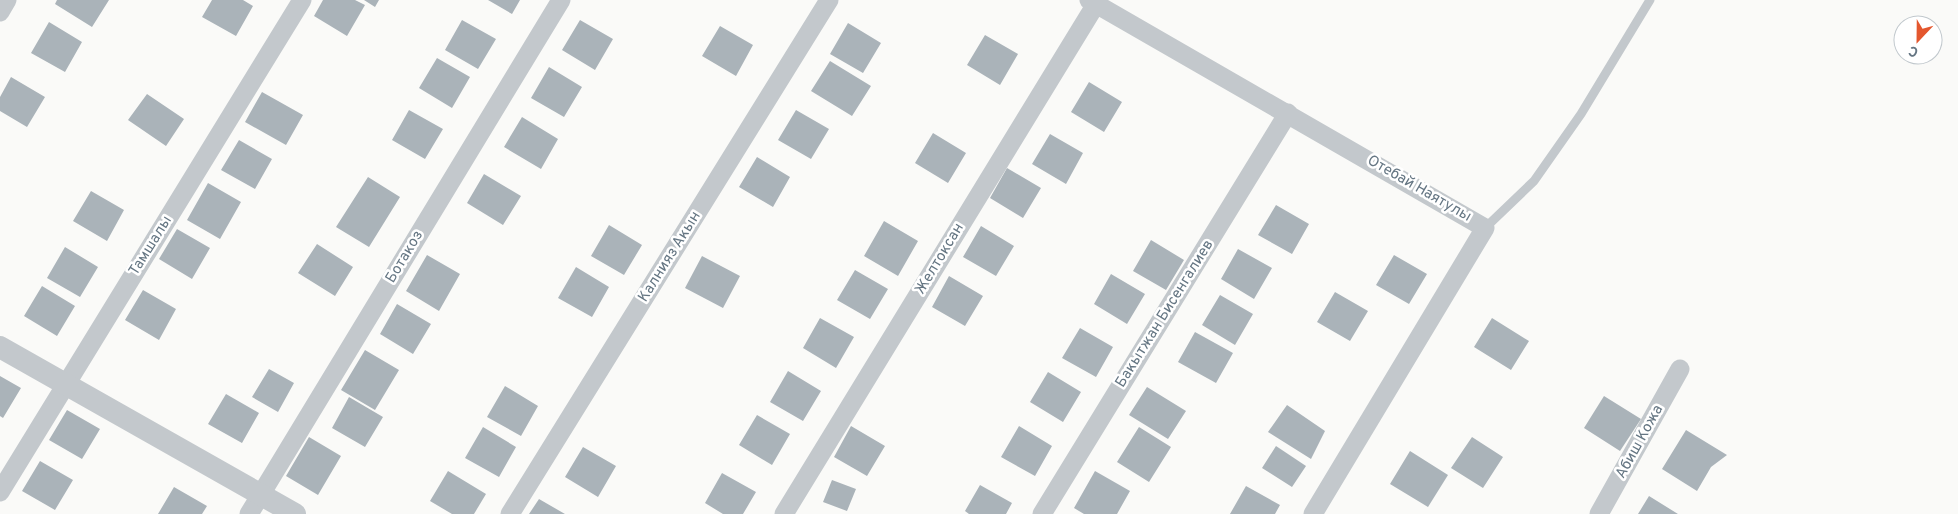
<svg xmlns="http://www.w3.org/2000/svg" width="1958" height="514" viewBox="0 0 1958 514" font-family="Overpass,sans-serif">
<rect width="100%" height="100%" fill="#fafaf8"/>
<path fill="#aab3b9" d="M57 0H109L92 27 55 4Z
M212 0H243L253 6 236 36 202 17Z
M323 0H355L365 5 347 36 314 16Z
M364 0H379L375 7Z
M488 0H520L512 14Z
M462 20 496 39 478 69 445 50Z
M580 20 613 39 595 70 562 50Z
M49 22 82 42 65 72 31 53Z
M848 23 881 43 863 73 830 54Z
M720 26 753 45 736 76 702 56Z
M985 35 1018 54 1000 85 967 65Z
M437 58 470 77 452 108 419 88Z
M830 61 871 86 852 116 811 91Z
M549 67 582 87 564 117 531 98Z
M11 77 45 97 27 127 0 111V97Z
M1089 82 1122 102 1104 132 1071 112Z
M262 92 303 115 286 145 245 122Z
M147 94 184 119 166 146 128 120Z
M409 110 443 129 425 159 392 140Z
M796 110 829 129 811 159 778 140Z
M522 117 558 139 541 169 504 147Z
M933 133 966 153 948 183 915 163Z
M1050 134 1083 153 1066 184 1032 164Z
M239 140 272 159 255 189 221 170Z
M757 157 790 177 773 207 739 187Z
M1007 168 1041 188 1023 218 990 198Z
M484 174 521 196 503 225 467 203Z
M368 177 400 197 369 247 336 227Z
M208 183 241 202 220 239 187 220Z
M91 191 124 210 107 241 73 221Z
M1276 205 1309 224 1292 254 1258 235Z
M884 221 918 241 898 276 864 256Z
M609 225 642 245 624 275 591 256Z
M981 226 1014 246 996 276 963 257Z
M177 229 210 248 192 279 159 259Z
M1151 240 1184 260 1166 290 1133 271Z
M317 244 353 267 335 296 298 273Z
M65 247 98 267 80 297 47 278Z
M1238 249 1272 268 1254 299 1221 279Z
M427 255 460 274 439 311 406 291Z
M1394 255 1427 274 1409 304 1376 285Z
M702 256 740 276 723 308 685 288Z
M576 267 609 287 592 317 558 298Z
M855 270 888 289 870 319 837 300Z
M1111 274 1145 294 1127 324 1094 304Z
M949 276 983 296 965 326 932 307Z
M42 286 75 306 57 336 24 316Z
M143 290 176 309 159 340 125 320Z
M1335 292 1368 311 1350 341 1317 322Z
M1220 295 1253 314 1235 345 1202 325Z
M397 304 431 324 413 354 380 334Z
M820 318 854 337 836 368 803 348Z
M1492 318 1529 341 1511 370 1474 347Z
M1080 328 1113 347 1096 377 1062 358Z
M1195 332 1233 353 1216 383 1178 362Z
M365 350 399 370 375 410 341 390Z
M269 369 294 383 278 412 252 397Z
M788 371 821 391 803 421 770 402Z
M1048 372 1081 392 1063 422 1030 402Z
M0 376 21 388 3 418 0 416Z
M505 386 538 406 521 436 487 417Z
M1147 387 1186 411 1168 439 1129 415Z
M226 394 259 413 242 443 208 424Z
M1604 396 1641 419 1620 451 1584 428Z
M349 397 383 417 365 447 332 428Z
M1287 405 1325 431 1311 459 1268 432Z
M67 410 100 429 82 459 49 440Z
M757 415 790 434 772 465 739 445Z
M851 426 885 446 867 476 834 457Z
M1019 426 1052 446 1035 476 1001 457Z
M483 427 516 447 499 477 465 458Z
M1139 427 1171 447 1149 482 1117 462Z
M1686 430 1727 455 1711 467 1697 491 1662 469Z
M309 437 341 456 318 495 286 476Z
M1472 437 1503 457 1483 488 1451 468Z
M1276 446 1306 466 1292 487 1262 468Z
M583 447 616 466 598 497 565 477Z
M1410 451 1448 475 1428 507 1390 484Z
M40 461 73 480 55 510 22 491Z
M448 471 486 494 474 514H452L430 501Z
M1095 471 1130 491 1117 514H1084L1074 508Z
M722 473 756 492 743 514H723L705 503Z
M832 480 856 489 847 511 823 502Z
M980 485 1012 503 1006 514H969L965 511Z
M1246 486 1280 505 1275 514H1230Z
M174 487 207 506 202 514H158Z
M1649 496 1678 514H1638Z
M539 499 565 514H529Z"/>
<g fill="none" stroke-linecap="round" stroke-linejoin="round">
<path stroke="#c3c8cc" stroke-width="9" d="M1485 228 1534 181 1581 114 1650 0"/>
<path stroke="#c3c8cc" stroke-width="19" d="M1089 0 1485 228 1313 514
M0 12 7 0
M0 492 302 0
M249 514 561 0
M510 514 829 0
M784 514 1096 4
M1042 514 1288 113
M1599 514 1680 369"/>
<path stroke="#c3c8cc" stroke-width="22" d="M0 347 295 514"/>
</g>
<g text-anchor="middle" dominant-baseline="central" stroke-width="5" stroke-linejoin="round" paint-order="stroke">
<g font-size="15" fill="#657683" stroke="#fff">
<text transform="translate(1419 189) rotate(30)">Отебай Наятулы</text>
<text transform="translate(151 246) rotate(-58)">Тамшалы</text>
<text transform="translate(405 257) rotate(-59)">Ботакоз</text>
<text transform="translate(670 257) rotate(-58)">Калнияз Акын</text>
<text transform="translate(940 259) rotate(-59)">Желтоксан</text>
<text transform="translate(1165 314) rotate(-58)">Бакытжан Бисенгалиев</text>
<text transform="translate(1640 442) rotate(-61)">Абиш Кожа</text>
</g>
</g>
<g transform="translate(1918 40) rotate(202)"><circle r="24" fill="#ffffff" stroke="#c1c8cd"/>
<path d="M0-4L9 19L0 12L-9 19Z" fill="#e4572e"/>
<text y="-8" font-size="14" font-weight="bold" text-anchor="middle" fill="#657683">С</text>
</g>
</svg>
